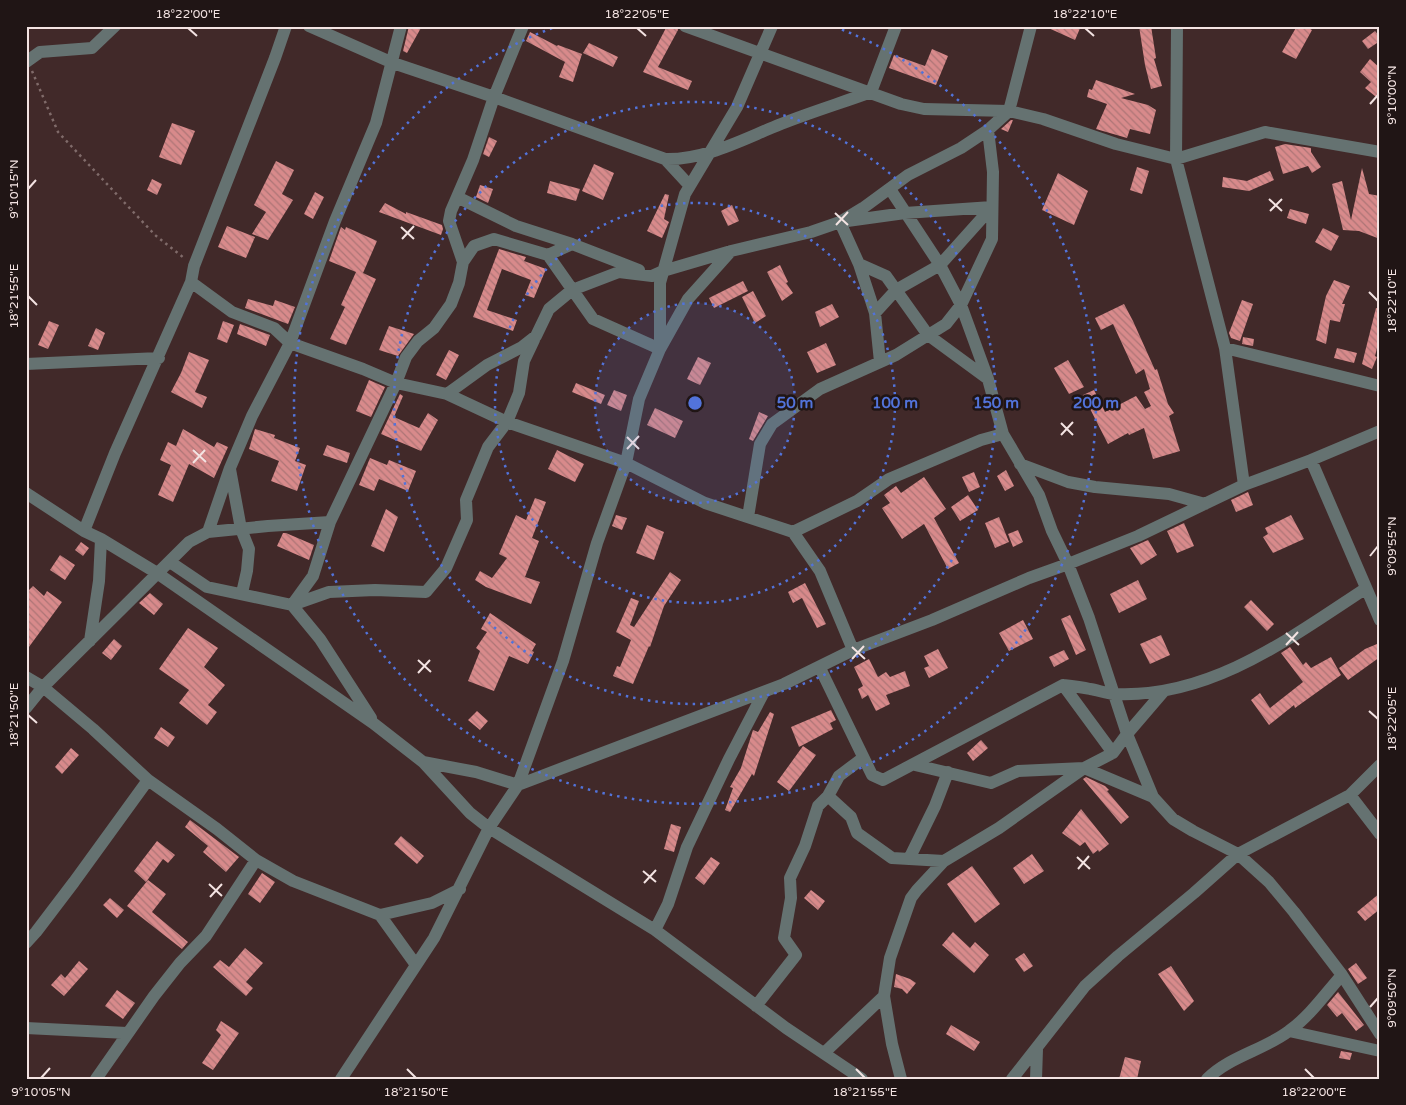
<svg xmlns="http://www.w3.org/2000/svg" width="1406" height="1105" viewBox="0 0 1406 1105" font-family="'Varela Round',sans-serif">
<defs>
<pattern id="building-back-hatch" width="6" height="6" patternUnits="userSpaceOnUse" patternTransform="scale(1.25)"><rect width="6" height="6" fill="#d88a8b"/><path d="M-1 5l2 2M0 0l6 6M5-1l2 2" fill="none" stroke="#ad7576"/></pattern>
</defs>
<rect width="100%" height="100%" fill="#412929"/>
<path fill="url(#building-back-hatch)" d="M409 26H422L407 53 403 51Z
M667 26H677L678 30 658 67 692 81 688 90 643 72Z
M1044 26H1081L1075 40Z
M1139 26H1151L1156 58 1154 59 1162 86 1151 89 1145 65Z
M1297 26H1305L1312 30 1296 59 1282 52Z
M1375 31 1380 37V41L1368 49 1362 41Z
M530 32 557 46 558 45 582 54 573 82 559 77 565 62 526 41Z
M589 43 618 57 613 67 583 53Z
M932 49 948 56 936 85 889 68 894 55 925 66Z
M1370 59 1380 68V100L1365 88 1371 82 1360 72Z
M1096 80 1135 94 1121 98 1148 105 1156 110 1150 134 1130 129 1127 138 1096 129 1107 104 1087 97 1089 89 1092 90Z
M1011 120H1013L1008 132 1001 129Z
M172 123 195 131 181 165 159 157Z
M489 137 497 141 489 157 483 154Z
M1285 144 1311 148V152L1321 167 1312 173 1308 166 1283 174 1275 147Z
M276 161 294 170 282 194 293 200 268 240 252 234 266 212 254 205Z
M594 164 614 173 603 200 582 191Z
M1137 167 1149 171 1142 194 1130 190Z
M1362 168 1369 194 1380 196V239L1359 231 1343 230 1332 184 1342 181 1351 220Z
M1270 171 1274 180 1249 191 1222 187 1223 177 1247 181Z
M1058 173 1088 191 1074 225 1042 210Z
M152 179 162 184 157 195 147 190Z
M550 181 580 189 576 201 547 193Z
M480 185 493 189 488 203 476 197Z
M315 192 324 197 313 219 304 214Z
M665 194 669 195 664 219 669 222 662 238 647 231Z
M385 203 406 214V212L442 225 443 229 441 235 379 212Z
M732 205 739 221 728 226 721 211Z
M1290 209 1309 214 1306 224 1287 218Z
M227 226 255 237 246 258 218 247Z
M341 227 345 230 346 227 377 241 363 273 376 279 346 345 330 339 345 307 341 305 356 272 329 261Z
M1323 228 1339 236 1331 251 1315 242Z
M499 249 526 257 524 261 546 269 534 298 525 295 531 280 502 269 487 310 517 320 513 331 473 317Z
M780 265 788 282 786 283 793 293 782 301 767 272Z
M1334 280 1350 286 1342 304H1345L1340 322 1330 320 1326 344 1316 340 1326 296Z
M743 281 748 291 714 308 709 298Z
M753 291 766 316 755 323 742 297Z
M248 299 273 306 275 300 295 307 288 324 245 308Z
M1242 300 1253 304 1240 341 1231 338 1229 333Z
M832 304 839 317 820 327 815 312Z
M1124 304 1133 321 1155 370 1157 369 1168 404 1174 413 1169 416 1180 451 1153 459 1144 428 1129 435 1128 433 1108 444 1083 395 1094 390 1105 412 1136 396 1145 409 1151 406 1144 392 1150 389 1144 369 1136 374 1113 324 1101 330 1095 318Z
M1376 308 1380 309V336L1375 356 1377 357 1372 369 1362 364Z
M49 321 59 325 48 349 38 345Z
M223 321 234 325 227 343 217 339Z
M240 324 270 335 266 346 237 334Z
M389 326 414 334 398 356 379 350Z
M96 328 105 333 98 350 88 346Z
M1243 337 1254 339 1253 346 1242 344Z
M826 343 836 365 817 373 807 352Z
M1337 348 1357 353 1354 363 1334 358Z
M449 350 459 355 446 380 436 375Z
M189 352 209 360 195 392 207 397 202 408 171 392 181 373Z
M698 357 711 363 700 385 687 379Z
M1068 360 1084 387 1069 394 1054 368Z
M369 380 385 387 371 417 356 411Z
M576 383 605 395 601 404 572 392Z
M614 390 627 395 621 411 607 405Z
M400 394 403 396 394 417 419 428 428 413 438 420 421 451 381 434Z
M655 408 683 421 675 438 647 425Z
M759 412 768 416 753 441 749 439Z
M183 429 214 447 217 442 228 447 214 478 189 464 173 502 158 495 171 465 160 460 168 442 176 446Z
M255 429 275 435 274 438 300 448 295 461 306 465 297 491 271 481 279 461 249 449Z
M327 445 350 453 347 463 323 455Z
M557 450 584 464 575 482 548 469Z
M370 458 387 465 389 460 416 471 408 491 379 479 374 491 359 485Z
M1006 470 1014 486 1005 491 997 476Z
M974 472 980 487 969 492 962 477Z
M924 477 946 509 934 518 959 563 948 569 924 524 902 539 882 508 890 503 884 495 896 486 901 493Z
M1248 492 1253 505 1236 512 1231 500Z
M968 495 978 510 960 521 951 507Z
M535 498 546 502 532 538 539 541 525 577 540 582 531 604 486 587 475 580 480 571 492 578 507 558 499 554 516 515 526 520Z
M386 509 398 517 384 552 371 546Z
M616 515 627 518 622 530 612 526Z
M1291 515 1304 539 1273 553 1263 537 1268 534 1265 528Z
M999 517 1009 542 995 548 985 523Z
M1184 523 1194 546 1177 553 1167 531Z
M647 525 664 532 654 560 636 553Z
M1018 530 1023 542 1013 547 1008 534Z
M283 533H286L314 545 309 560 277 546Z
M1148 540 1157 555 1141 565 1130 548Z
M81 542 89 548 83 556 75 550Z
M60 555 75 565 65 580 50 570Z
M670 572 681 580 664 606 650 647 649 646 633 684 613 676 617 666 620 667 631 640 616 632 631 598 639 601 630 625 634 627Z
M1138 580 1147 599 1119 613 1110 594Z
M805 583 826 624 817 628 802 598 793 603 788 592Z
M33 586 44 596 47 591 62 602 26 651V593Z
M150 593 163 604 154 615 139 603Z
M1251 600 1274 624 1267 631 1244 607Z
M490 613 536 644 532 651 534 652 528 664 509 656 494 691 468 681 480 651 476 648 487 632 481 629Z
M1070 615 1086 650 1076 655 1061 619Z
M1023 620 1033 639 1009 651 999 633Z
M188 628 218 648 204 667 225 685 208 705 217 712 207 725 179 703 189 690 159 669Z
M1161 635 1170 655 1150 664 1140 644Z
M114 639 122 646 111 660 102 653Z
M1377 644 1380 657 1348 680 1339 668 1365 649Z
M1290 647 1303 665 1306 662 1311 668 1331 657 1341 675 1295 708 1294 705 1269 725 1251 700 1260 693 1270 708 1303 682 1281 653Z
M938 649 948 668 929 678 924 668 929 666 924 656Z
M1064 650 1069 659 1054 667 1049 657Z
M869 659 878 677 886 672 890 677 905 671 910 686 886 695 890 704 876 711 868 695 862 699 858 689 863 686 854 667Z
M831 710 836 720 830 723 833 729 799 747 791 727Z
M477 711 488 721 480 730 468 720Z
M770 712 774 714 754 776 752 774 730 812 725 810 733 788 730 787 741 768 753 730 758 732Z
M161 727 175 737 168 747 154 738Z
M981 740 988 748 973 761 967 753Z
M803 746 816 755 789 791 777 782Z
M71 748 79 755 62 774 55 767Z
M1086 777 1105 786 1109 790 1107 791 1129 817 1121 824 1083 779Z
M1081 809 1109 844 1099 852 1098 850 1093 854 1085 842 1080 846 1062 833Z
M190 820 239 857 226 872 203 852 208 846 185 827Z
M671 824 681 827 674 852 664 849Z
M401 836 424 856 417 864 394 844Z
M157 841 175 855 168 863 163 859 146 882 134 871Z
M1032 854 1044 871 1024 884 1013 868Z
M711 857 720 863 704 885 695 878Z
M972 866 1000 904 975 923 947 884Z
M262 873 275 882 260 903 248 894Z
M148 880 166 894 152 912 188 942 182 949 127 906Z
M811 890 825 901 818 910 804 898Z
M1380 893V909L1365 921 1357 912Z
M110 898 124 910 117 918 103 905Z
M953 932 970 948 975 942 989 955 974 973 942 945Z
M245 948 263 963 246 982 253 988 246 996 213 967 220 960 229 967Z
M1024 953 1033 966 1024 972 1015 959Z
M79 961 88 969 64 996 51 985 61 974 65 978Z
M1356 963 1367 978 1358 984 1348 969Z
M1171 966 1194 1001 1184 1011 1158 974Z
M896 974 910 979 916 983 907 994 902 989 894 987Z
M117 990 135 1003 123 1019 105 1006Z
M1338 992 1364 1025 1356 1031 1342 1013 1337 1017 1327 1005Z
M221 1021 239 1033 213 1070 202 1063 221 1035 216 1030Z
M951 1025 980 1042 974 1051 946 1034Z
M1341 1051 1352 1053 1350 1060 1339 1058Z
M1125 1057 1141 1061 1137 1079H1119Z"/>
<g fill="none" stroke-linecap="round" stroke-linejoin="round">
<path stroke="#806b6a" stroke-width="2.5" stroke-dasharray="2.5 4" stroke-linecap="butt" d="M32 71 58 132 155 235 184 258"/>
<path stroke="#657271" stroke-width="12" d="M309 26 393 63 494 97 665 159C706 160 743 139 781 124 811 112 841 103 871 92L896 26
M685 26 901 104 924 109 1009 111 1031 26
M1177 26 1176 159 1225 348 1244 485
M26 62 40 52 92 48 115 26
M665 159 689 185
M890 189 940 265 961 305 988 379 1003 434 1039 495 1052 531 1068 564 1089 618 1127 734 1153 797 1173 819 1193 831 1238 854 1269 882 1294 912 1342 975 1380 1034
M457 197 516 226 572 244 639 270
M548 255 593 319 660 349V283L685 194 737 107 772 26
M463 262 474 246 494 239 548 255 572 244
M859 264 886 276 928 335 988 379
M191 282 232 312 274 328 290 343 363 369 396 383 447 394 507 422 626 463 705 503 793 532 820 571 853 650
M875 313 896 290 940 265 992 207
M1225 348 1380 386
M880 362 875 313 859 264 840 222 905 213 992 207
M26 364 159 358
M447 394 487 365 522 347 536 336 549 309 572 290 619 272 652 276 663 271 731 251 811 232 840 222 863 208 908 175 961 148 988 130 1009 111 1043 119 1116 144 1176 159 1265 132 1380 152
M1311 460 1380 620
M1020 464 1068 482 1095 487 1169 494 1205 504
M230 469 241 529 249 549 247 571 242 593
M26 493 84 531 101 539 157 573 373 723 423 762 470 813 489 828 655 930 786 1028 862 1079
M748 517 760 444 772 424 820 389 896 355 946 324 961 305 992 239 993 172 988 130
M84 531 115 453 191 282 194 266 275 58 286 26
M208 532 230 468 252 416 290 343 335 221 376 123 401 26
M793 532 857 501 889 479 981 440 1003 434
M170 562 207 587 292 605 320 639 371 718
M292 605 313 576 330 522 396 383 406 357 418 341 434 328 451 304 459 283 463 262 449 221 451 211 473 160 494 97 523 26
M292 605 329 592 375 590 426 592 446 568 467 520 466 500 488 447 507 422 519 393 524 361 534 340
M90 641 99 581 101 539
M820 668 872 775 883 780 1063 685C1072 686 1081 687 1090 689 1098 690 1107 694 1116 694 1211 698 1290 638 1365 589
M26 677 43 687 93 729 148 780 217 829 256 860 293 881 380 915 416 965
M1063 685 1113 753
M26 708 43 687 189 542 208 532 268 526 330 522
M423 762 476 772 518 785 784 684 853 650 932 620 1029 578 1068 564 1138 536 1244 485 1311 460 1380 431
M915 765 991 783 1018 771 1084 768 1153 797
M1350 795 1380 834
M828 796 851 817 857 833 892 858 944 861
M909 859 935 806 948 772
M380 915 432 903 460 889
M655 930 668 904 687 847 729 759 764 692
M26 943 36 932 74 882 148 780
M756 1006 796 955 784 938 791 898 790 878 805 846 818 806 828 796 839 776 863 758
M26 1028 127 1033
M1289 1031 1380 1051
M824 1053 884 996
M96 1079 154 996 180 963 206 936 256 860
M341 1079 434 938 489 828 518 785 563 661 597 543 626 463 639 399 660 349 688 299 731 251
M901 1079 892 1044 884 996 890 958 911 898 917 890 944 861 999 828 1084 768 1113 753 1127 734 1163 692
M1012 1079 1085 986 1118 956 1194 893 1238 854 1350 795 1380 765
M1036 1079 1037 1049
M1207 1079C1230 1056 1264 1050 1289 1031 1310 1016 1325 994 1342 975"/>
</g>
<path fill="none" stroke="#f3e3e2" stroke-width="2" d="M188 28 197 36M637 28 646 36M1085 28 1094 36M1370 104 1378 95M28 189 36 180M1269 199 1282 211M1270 211 1282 199M835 213 848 225M836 225 848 212M401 227 414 239M402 239 414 226M1369 292 1378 301M28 296 37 305M1061 423 1073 435M1061 435 1073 422M627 437 639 449M627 449 639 436M193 450 206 462M193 463 205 450M1370 556 1378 546M1286 633 1299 645M1286 645 1298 632M852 647 865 659M852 659 864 646M418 660 431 672M418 673 430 660M1369 711 1378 719M28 715 37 723M1077 857 1090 869M1078 869 1089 856M643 871 656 882M644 883 656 870M209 884 222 896M210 897 222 884M1370 1007 1378 998M407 1069 416 1078M856 1069 865 1078M1305 1069 1314 1078M41 1078 50 1068"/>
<circle cx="695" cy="403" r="100" fill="#5273da" fill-opacity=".12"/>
<g fill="none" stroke="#5273da" stroke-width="2.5" stroke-dasharray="2.5 5">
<circle cx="695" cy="403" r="100"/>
<circle cx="695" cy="403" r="200"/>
<circle cx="695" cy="403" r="301"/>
<path d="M835 27A401 401 0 1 1 555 27"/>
</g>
<circle cx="695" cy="403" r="8" fill="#5273da" stroke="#201515" stroke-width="2.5"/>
<g font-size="15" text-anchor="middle" font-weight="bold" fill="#5273da" stroke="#201515" stroke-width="5" stroke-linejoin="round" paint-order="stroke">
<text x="795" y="408">50 m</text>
<text x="895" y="408">100 m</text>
<text x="996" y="408">150 m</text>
<text x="1096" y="408">200 m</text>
</g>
<rect width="1406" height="1105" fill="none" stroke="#201515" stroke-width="55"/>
<rect x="28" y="28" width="1350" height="1050" fill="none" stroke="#f3e3e2" stroke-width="2"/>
<g font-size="12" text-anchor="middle" fill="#f3e3e2">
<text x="188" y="18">18°22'00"E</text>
<text x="637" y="18">18°22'05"E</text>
<text x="1085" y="18">18°22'10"E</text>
<text transform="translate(1392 95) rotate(-90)" y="4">9°10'00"N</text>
<text transform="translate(14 189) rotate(-90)" y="4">9°10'15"N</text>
<text transform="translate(14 296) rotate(-90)" y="4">18°21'55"E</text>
<text transform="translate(1392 301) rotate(-90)" y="4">18°22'10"E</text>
<text transform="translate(1392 546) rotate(-90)" y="4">9°09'55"N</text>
<text transform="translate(14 715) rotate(-90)" y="4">18°21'50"E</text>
<text transform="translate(1392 719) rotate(-90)" y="4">18°22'05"E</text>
<text transform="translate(1392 998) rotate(-90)" y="4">9°09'50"N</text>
<text x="41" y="1096">9°10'05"N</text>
<text x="416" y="1096">18°21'50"E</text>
<text x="865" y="1096">18°21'55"E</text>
<text x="1314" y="1096">18°22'00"E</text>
</g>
</svg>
